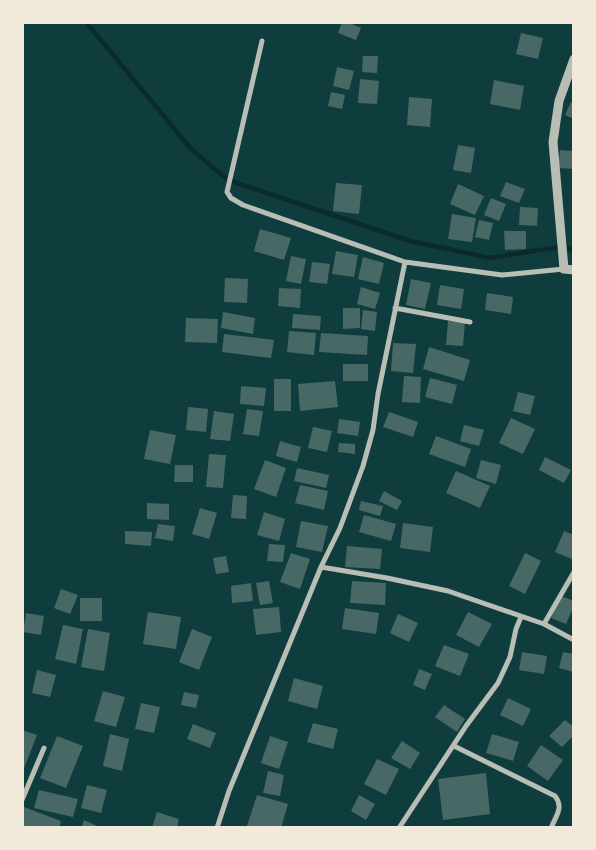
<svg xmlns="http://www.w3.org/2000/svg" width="596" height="850" viewBox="0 0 596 850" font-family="'PT Sans Narrow',sans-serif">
<rect width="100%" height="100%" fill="#0f3d3e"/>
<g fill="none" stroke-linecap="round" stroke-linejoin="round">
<path stroke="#0a2a2b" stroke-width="4.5" d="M86 22 191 149 228 180 410 241 490 258 559 247 574 250"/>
</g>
<path fill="#486865" d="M342 22H347L361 28 356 40 338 33Z
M521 33 543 38 538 59 516 54Z
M363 56H378L377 73 362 72Z
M337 67 354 71 349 90 333 86Z
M360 79 379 81 377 104 358 103Z
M494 80 524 86 520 110 490 104Z
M331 92 345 95 342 109 328 106Z
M409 97 432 99 430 127 407 125Z
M571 102 574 103V119L565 115Z
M458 145 475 148 471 173 453 170Z
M560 150 574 151V169L558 168Z
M506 182 525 189 519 203 500 196Z
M336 183 362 185 359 214 333 211Z
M458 184 484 196 475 215 450 204Z
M491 198 506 204 499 221 484 215Z
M520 207 538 208 537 226 519 225Z
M452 214 476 218 472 242 448 239Z
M479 220 493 223 489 240 475 237Z
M260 229 291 238 284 260 254 251Z
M504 231H526V249L505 250Z
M336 251 358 255 354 277 332 274Z
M291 256 306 259 301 284 286 281Z
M363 257 384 263 379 284 358 279Z
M312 262 330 264 327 284 309 282Z
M225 278 248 279 247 303 224 302Z
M411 279 431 283 425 309 406 305Z
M440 285 464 289 461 309 437 305Z
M361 287 380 293 375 309 357 304Z
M279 288 301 289 300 308 278 306Z
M487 293 513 297 511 314 485 310Z
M343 308H360V328L343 329Z
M363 310 377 312 375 331 361 329Z
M223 312 255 318 253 334 221 328Z
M293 314 321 316 320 330 292 328Z
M186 318 218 319 217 343 185 342Z
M448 321 465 322 463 346 446 345Z
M289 331 316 333 314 355 287 352Z
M321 333 368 336 367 355 319 352Z
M224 334 274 340 271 358 222 352Z
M393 343 416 344 413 373 391 371Z
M429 347 470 360 464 381 423 369Z
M343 364H368V381H343Z
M404 376 421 377 420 403 402 402Z
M430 378 457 385 452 404 425 397Z
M274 379H291V411H274Z
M335 381 338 407 300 411 298 384Z
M241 386 266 388 264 406 240 404Z
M518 392 535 396 530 415 513 411Z
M188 407 208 409 206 432 186 430Z
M247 409 263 411 259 436 243 434Z
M214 411 234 414 230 441 210 439Z
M389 412 418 422 413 437 383 427Z
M511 418 535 429 523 454 499 443Z
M339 419 360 422 358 436 337 433Z
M464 425 484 430 479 446 460 441Z
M313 427 332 431 327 452 308 448Z
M150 430 176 435 170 464 144 459Z
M436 436 471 449 465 467 429 454Z
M280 441 301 447 297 462 276 456Z
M339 443 355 444V454L338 452Z
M209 454 226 455 223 488 206 487Z
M545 457 571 470 564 483 539 470Z
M265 460 286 468 276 497 254 489Z
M481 460 501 465 496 484 476 478Z
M175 465H193V482H174Z
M297 468 329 475 326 488 294 481Z
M456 471 490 486 480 508 446 493Z
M300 485 328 491 324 510 295 503Z
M384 491 402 501 397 510 379 501Z
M233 495 247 496 246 519 231 518Z
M361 501 383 506 380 516 359 510Z
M147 503 169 504V520L147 519Z
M200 508 217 513 209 539 192 534Z
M264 512 285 519 279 541 257 535Z
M364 515 396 524 391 541 359 532Z
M301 521 328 526 322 552 296 547Z
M403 523 433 527 430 552 400 548Z
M158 524 175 526 173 541 155 538Z
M125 531 152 532 151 546 125 544Z
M564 531 574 535V560L555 552Z
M269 544 285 545 283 562 267 561Z
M347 546 382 549 380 569 345 567Z
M291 553 310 559 300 589 280 582Z
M525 553 541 561 525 594 509 586Z
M226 556 229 572 216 574 213 558Z
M269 581 273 603 260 605 256 583Z
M352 581 386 583 385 605 350 603Z
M251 583 253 601 232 603 231 586Z
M61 589 78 595 70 614 54 608Z
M561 596 574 601V606L566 624 551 618Z
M80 598H102V621H80Z
M279 607 281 632 256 635 253 609Z
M345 608 379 613 376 634 342 629Z
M148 612 181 617 176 649 143 644Z
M468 612 492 624 479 647 456 635Z
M26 613 44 616 41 635 23 632Z
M398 614 418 623 409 642 390 633Z
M63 625 83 629 76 664 55 659Z
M88 629 110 633 104 671 81 667Z
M192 629 212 637 199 670 179 662Z
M444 645 469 654 460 676 435 666Z
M522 652 547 656 544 674 519 670Z
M563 652 574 654V672L559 668Z
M419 669 432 674 425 690 413 685Z
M37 670 56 675 50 697 32 693Z
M294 678 323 686 317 709 288 701Z
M103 691 125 697 116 727 94 721Z
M184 692 199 695 196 708 181 705Z
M508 698 531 709 523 726 500 715Z
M141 703 160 707 154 733 135 729Z
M444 705 465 719 457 732 435 717Z
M565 720 574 727V735L562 747 549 736Z
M313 723 338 729 333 749 307 742Z
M193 724 216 733 210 748 187 739Z
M22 730 37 735 23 771H22Z
M110 734 129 739 122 771 103 766Z
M492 734 519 742 513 761 486 753Z
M57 736 83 746 66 788 40 778Z
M270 736 288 742 279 769 261 763Z
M402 741 420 753 410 769 391 758Z
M541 745 563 760 548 781 527 766Z
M377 759 399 769 386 795 364 784Z
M268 771 284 775 280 796 263 793Z
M486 773 490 814 443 820 438 779Z
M87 785 107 790 101 813 81 808Z
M39 790 78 799 73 817 34 808Z
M257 795 288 804 281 828 247 826Z
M359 795 375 804 366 820 351 811Z
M24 807 61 821 59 828H22V811Z
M157 812 179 819 177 828H152Z
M84 820 97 826 96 828H81Z"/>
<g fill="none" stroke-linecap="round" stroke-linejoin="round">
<path stroke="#b8beb3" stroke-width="5" d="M262 41 227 192 231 198 243 205 405 262 502 275 564 269
M395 308 470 322
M321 567 387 578 448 591 544 624 574 640
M544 624 574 572
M454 746 555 796C564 807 556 816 551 828
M22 800 44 748
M217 828 229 791 321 567 340 528 363 466 373 430 378 394 405 262
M399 828 466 726 498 683 510 657 516 629 521 617"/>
<path stroke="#b8beb3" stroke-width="9" d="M574 59 559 101 553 142 564 269 574 270"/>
</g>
<rect width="596" height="850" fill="none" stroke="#f1e9da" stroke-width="48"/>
</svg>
